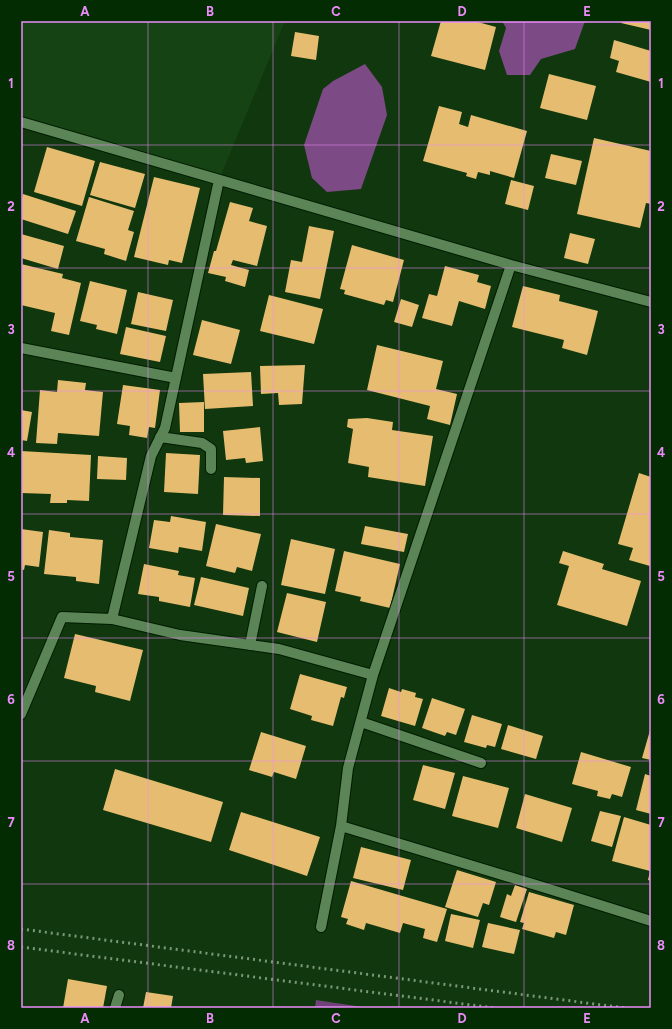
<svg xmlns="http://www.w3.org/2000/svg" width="672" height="1029" viewBox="0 0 672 1029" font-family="Figtree,sans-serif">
<rect width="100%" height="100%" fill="#10370d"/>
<path fill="#164314" d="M21 21H285L219 180 21 122Z"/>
<path fill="#714277" d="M316 1000 369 1008H315Z"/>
<path fill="#7c4a84" d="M502 21H585L575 49 541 59 530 75H507L499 51 506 28Z
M365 64 382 87 387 115 361 189 327 192 312 178 304 145 323 89 333 81Z"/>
<path fill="#e6bd70" d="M441 21H474L496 27 485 70 431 56Z
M622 21H651V30L621 23Z
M295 32 319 36 316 60 291 56Z
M614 40 651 51V82L616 72 619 61 610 58Z
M549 74 596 86 587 120 540 108Z
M439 106 462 112 459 124 468 127 471 115 527 131 514 178 490 171V175L478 172 476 179 466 176 467 173 423 161Z
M594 138 651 151V204L646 203 640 228 577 214Z
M47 147 95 161 82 206 34 192Z
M551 154 582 161 576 185 545 178Z
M100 162 145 174 135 208 90 195Z
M154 177 200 188 182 263 169 260 168 265 134 257Z
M511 180 534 186 528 210 505 204Z
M23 194 76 211 68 234 21 219V202Z
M89 197 134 211 128 230 134 232 126 261 104 254 105 249 76 241Z
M230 202 253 208 249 221 267 226 257 266 233 260 231 265 249 270 245 287 225 281 226 277 208 273 214 251H216Z
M309 226 334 231 320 299 285 292 291 260 302 262Z
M570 233 595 239 588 264 564 258Z
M21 234 64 246 58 269 21 258Z
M352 245 404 260 393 302 386 300 384 305 344 294 345 290 340 289Z
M21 264 63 274 62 278 81 283 69 335 51 331 55 313 21 305Z
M445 266 479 275 477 282 491 286 485 309 459 301 452 326 422 318 429 294 437 296Z
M90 281 127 290 117 334 96 329 97 325 80 321Z
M523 286 560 295 559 301 598 311 587 355 562 348 564 340 512 327Z
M138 292 173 300 166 331 131 324Z
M269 295 323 309 314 344 260 331Z
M401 299 419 305 412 327 394 322Z
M202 320 240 330 231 364 193 355Z
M126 327 166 336 160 362 120 354Z
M377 345 443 361 436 389 457 394 450 425 427 419 430 406 367 390Z
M305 365 302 404 279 405 278 393 261 394 260 366Z
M251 372 253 406 205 409 203 374Z
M58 380 86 383 85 390 103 392 99 436 58 433 57 444 36 443 40 390 57 392Z
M123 385 160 390 155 428 149 427 147 438 129 435 130 426 117 424Z
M204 402V432H180L179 403Z
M21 410 32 412 27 441 21 440Z
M367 418 393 422 392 430 433 436 425 486 368 477 369 467 348 463 353 429 347 427 348 419Z
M260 427 263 461 246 463 245 458 226 460 223 431Z
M21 451 91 455 89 501 67 500V503H50L51 494 21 493Z
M166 453 200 455 198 494 164 492Z
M98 456 127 458 126 480 97 479Z
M639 473 651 477 650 566 629 560 633 548 618 544Z
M224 477 260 478V516L223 515Z
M171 516 206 522 202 551 179 547 178 553 149 548 154 520 170 522Z
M216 524 261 534 252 571 237 567 235 573 206 566Z
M365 526 408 534 404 552 361 544Z
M21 529 43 532 39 567 25 565 24 570 21 569Z
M49 530 70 533V537L103 540 99 584 76 581V577L44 574Z
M291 539 335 549 325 594 281 585Z
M344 551 400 564 390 608 360 601 361 597 335 591Z
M563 551 604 564 602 569 641 581 627 626 557 605 569 566 559 563Z
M144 564 179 571 178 575 195 578 190 607 159 601V597L138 594Z
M201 577 249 588 243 616 194 605Z
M287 593 326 602 317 642 277 632Z
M75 634 143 650 130 701 95 692 96 686 64 678Z
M300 674 347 687 344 698 341 697 333 726 311 720 312 716 290 709Z
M389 688 401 692 402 689 416 693 415 697 423 699 415 726 381 716Z
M432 698 465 709 456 735 447 732 445 736 422 728Z
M472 715 502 724 495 747 487 745 486 748 464 742Z
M508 725 543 736 536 759 501 749Z
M651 727V760L642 758Z
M261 732 306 746 296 779 274 772 272 777 249 770Z
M581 752 631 767 622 797 612 794 610 799 597 796 598 791 572 784Z
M423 765 455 773 445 809 413 800Z
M115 769 223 802 211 842 103 810Z
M645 774 651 776V814L636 810Z
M463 776 509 788 498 828 452 816Z
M525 794 572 808 562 842 516 828Z
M600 811 621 816 612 847 591 841Z
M241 812 320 837 307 876 229 850Z
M624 817 651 825V881L648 880 650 871 612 861Z
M361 847 411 860 403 890 353 878Z
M457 870 496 882 489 905 483 903 478 917 445 907Z
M351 881 447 909 437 942 423 938 425 929 403 923 400 933 366 923 364 930 346 924 348 919 341 917Z
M515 885 527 889 516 922 500 917 507 894 511 896Z
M529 892 574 905 566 935 556 932 554 938 522 929 524 923 520 922Z
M451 914 480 920 473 948 445 941Z
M488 923 520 930 514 954 482 947Z
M68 979 107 986 103 1008H63Z
M146 992 173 996 171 1008H143Z"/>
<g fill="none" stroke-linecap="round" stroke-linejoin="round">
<defs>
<path id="minor" d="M21 122 511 265 651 302
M21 348 176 378
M160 437 202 443 211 449V469
M112 619 151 456 165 428 219 180
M250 645 262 586
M21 714 62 617 112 619 180 635 279 649 373 675 511 265
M361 722 481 763
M341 826 549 889 651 921
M321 927 341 826 348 768 373 675
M115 1008 119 995"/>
</defs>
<use href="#minor" stroke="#011c01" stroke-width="12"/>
<use href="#minor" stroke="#5b8457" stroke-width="10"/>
<path stroke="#7a9777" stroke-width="3" stroke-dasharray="2 4" stroke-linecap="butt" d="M21 929 625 1008
M21 947 495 1008"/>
</g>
<path fill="none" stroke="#ec8cfa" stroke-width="1" stroke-opacity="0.55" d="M148 21V1008M273 21V1008M399 21V1008M524 21V1008M21 145H651M21 268H651M21 391H651M21 514H651M21 638H651M21 761H651M21 884H651"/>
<rect width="672" height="1029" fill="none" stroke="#042c03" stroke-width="44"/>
<rect x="22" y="22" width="628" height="985" fill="none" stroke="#ec8cfa" stroke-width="1.5"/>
<g font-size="13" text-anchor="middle" font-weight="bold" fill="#ec8cfa">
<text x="85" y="16">A</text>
<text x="210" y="16">B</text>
<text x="336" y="16">C</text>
<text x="462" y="16">D</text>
<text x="587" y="16">E</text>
<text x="11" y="88">1</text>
<text x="661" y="88">1</text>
<text x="11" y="211">2</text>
<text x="661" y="211">2</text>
<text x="11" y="334">3</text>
<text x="661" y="334">3</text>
<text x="11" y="457">4</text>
<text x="661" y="457">4</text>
<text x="11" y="581">5</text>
<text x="661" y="581">5</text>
<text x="11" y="704">6</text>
<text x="661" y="704">6</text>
<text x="11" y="827">7</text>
<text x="661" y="827">7</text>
<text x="11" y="950">8</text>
<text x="661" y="950">8</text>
<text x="85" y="1023">A</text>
<text x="210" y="1023">B</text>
<text x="336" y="1023">C</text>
<text x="462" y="1023">D</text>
<text x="587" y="1023">E</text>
</g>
</svg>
